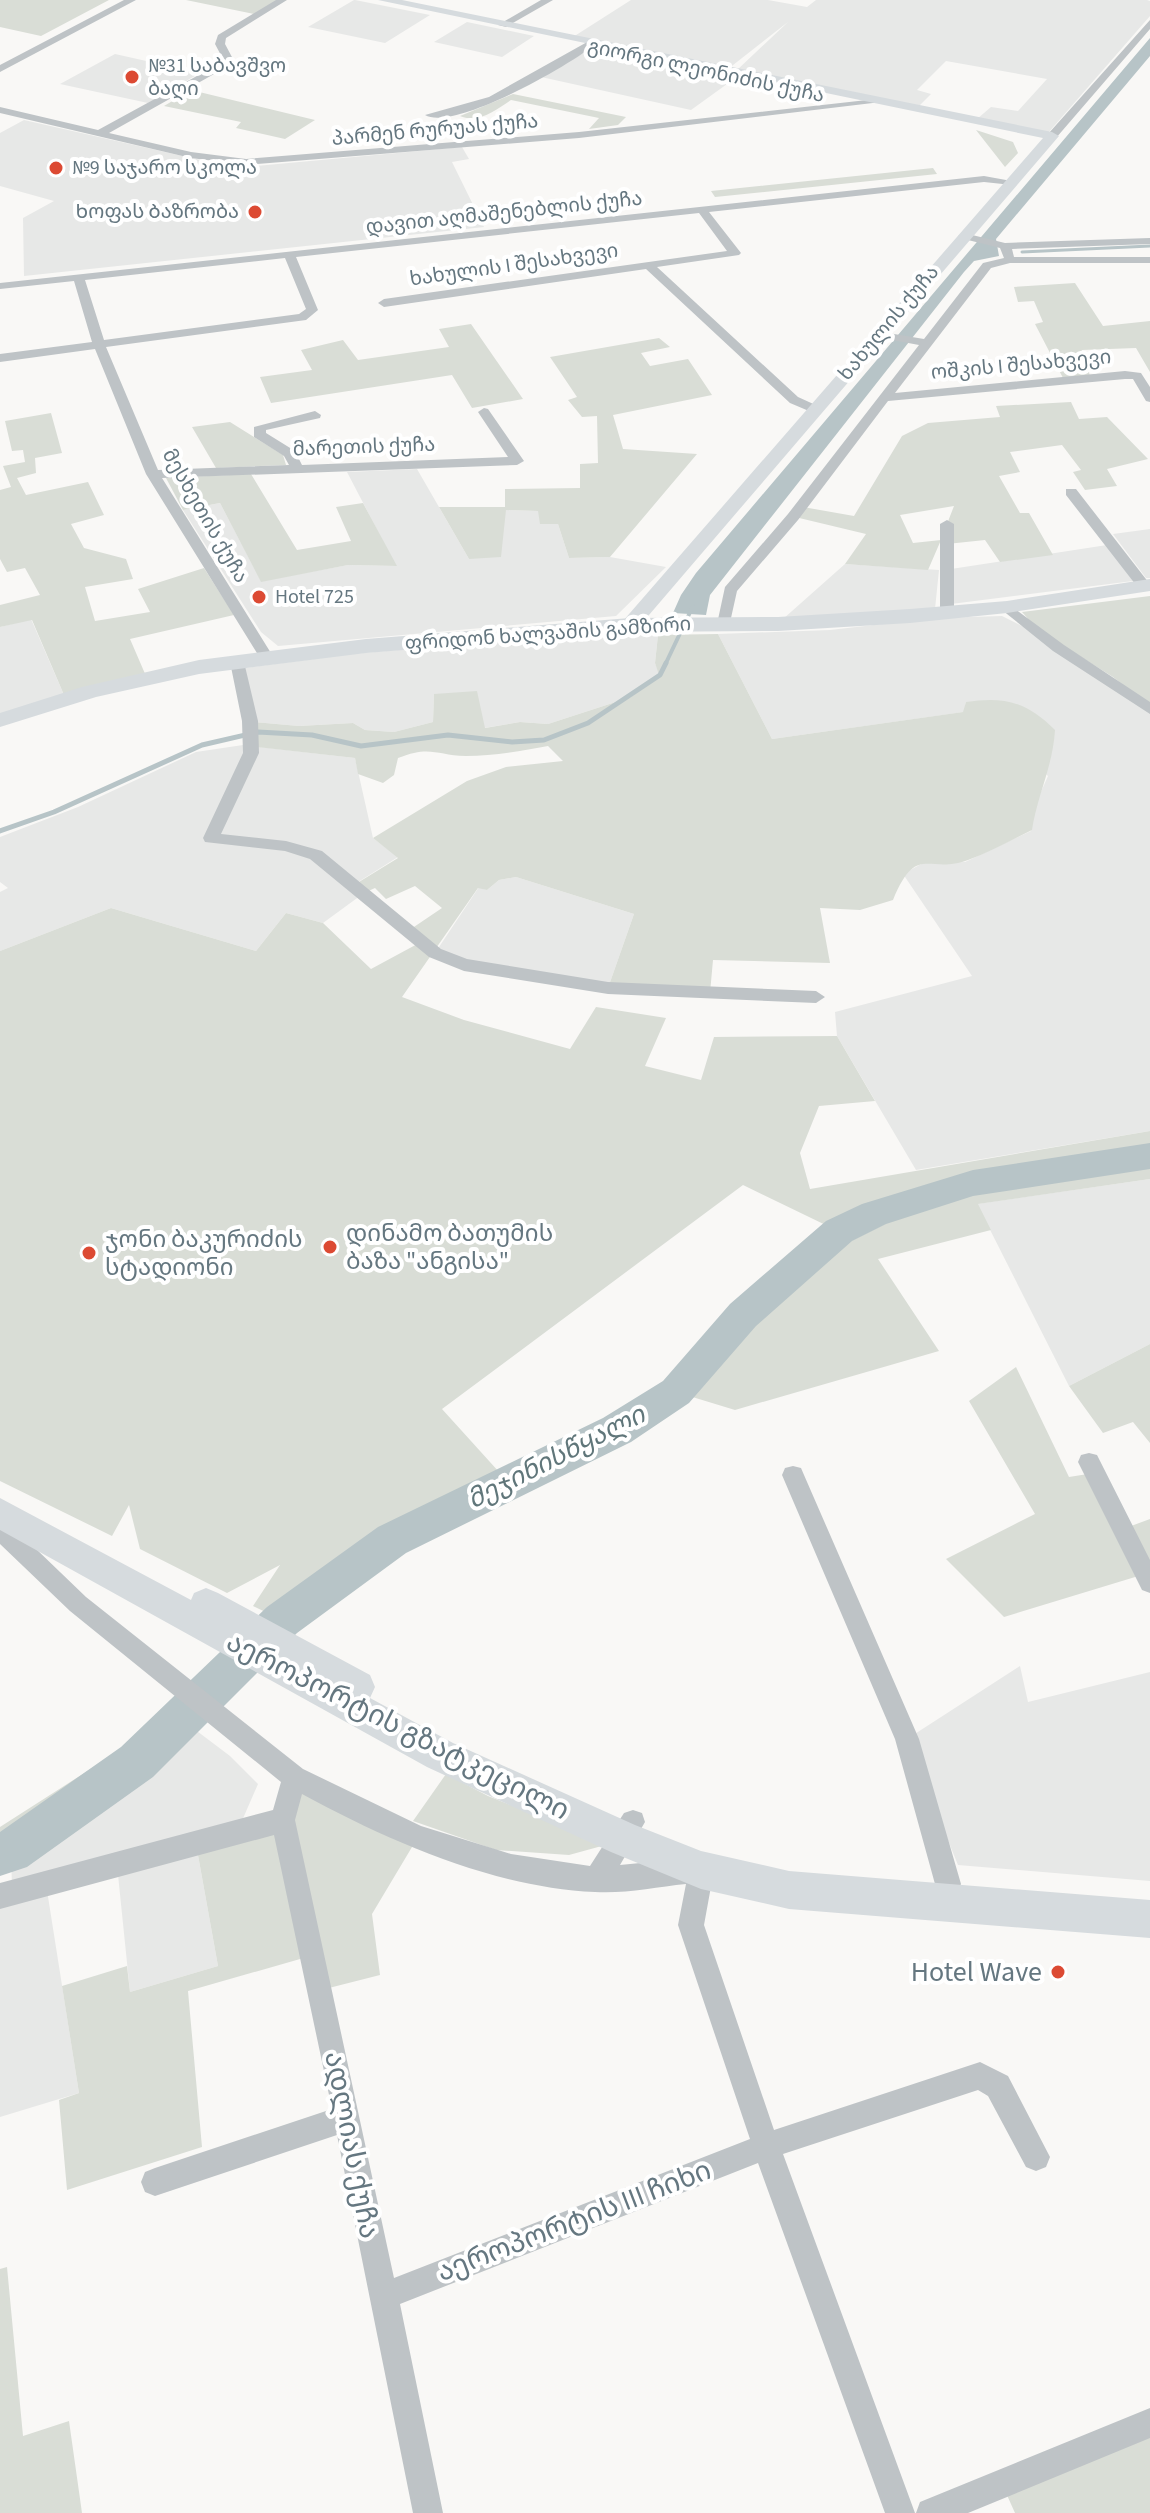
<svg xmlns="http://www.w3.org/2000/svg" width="1150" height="2513" viewBox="0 0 1150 2513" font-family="'Source Sans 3','Noto Sans Georgian',sans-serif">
<rect width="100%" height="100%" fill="#f9f8f6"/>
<path fill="#e7e8e7" d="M354 0H355L430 15 385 43 308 27Z
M631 0H768L807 7 816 0H1147L1150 1V16L1048 133 977 119 991 107 1018 111 1047 79 946 61 917 90 931 94 918 107 736 71 788 22 728 69 573 37Z
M467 22 534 36 502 57 434 42Z
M592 48 734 79 691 110 541 77Z
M115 54 200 73 148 103 60 84Z
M24 120 218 164 256 166 462 147 469 159 452 162 484 227 24 276 23 218 54 201 0 186V133Z
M417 469 469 559 506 510 539 511 541 524H558L569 558 610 557 666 567 616 616 278 646 261 632 183 510 220 503 261 581 348 565 396 566 347 472Z
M1150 529V578H1146L1113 534Z
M1107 545 1133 581 951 604V569Z
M845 564 939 570 935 609 783 619Z
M1002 616 1032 631 1150 709V1131L916 1170 837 1036 835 1012 972 976 903 874 923 863 965 862 1031 831 1036 803 1048 776 966 702 964 712 772 739 718 634 830 630 935 618Z
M31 619 64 695 0 714V627Z
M592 633 658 635 655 663 660 675 631 697 548 724 520 722 484 728 434 694 433 722 394 732 365 730 353 723 299 726 254 722 245 668 352 654Z
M243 745 355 758 373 838 398 857 355 884 364 893 323 923 286 913 256 951 111 908 0 951V892L8 888 0 882V837L78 807 196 752Z
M516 877 634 914 608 988 435 953 479 887 487 890 499 880Z
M1150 1179V1344L1069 1386 977 1204Z
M1020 1666 1028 1702 1150 1672V1881L958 1865 907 1739Z
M181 1719 230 1756 258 1784 241 1823 12 1889 11 1851 136 1762Z
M196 1844 218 1966 130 1992 117 1865Z
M46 1884 79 2093 0 2117V1896Z"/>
<path fill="#d9ddd6" d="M0 0H109L41 36 0 27Z
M186 0H279L254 14Z
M191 90 315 120 285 139 236 128 241 122 164 106Z
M513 94 626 117 618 125 589 129 599 118 511 100C496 110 478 124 460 116Z
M976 130 1013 142 1018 153 1005 167Z
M933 168 937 174 715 197 711 191Z
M1075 283 1103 326 1150 321V372L1136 348 1082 350 1090 376 1063 378 1035 324 1043 322 1034 301 1018 302 1014 287Z
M471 324 523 399 472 408 452 375 271 403 260 377 312 370 301 350 343 340 358 360 449 347 439 329Z
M659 338 670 347 641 353 650 366 688 359 712 395 613 415 623 449 697 454 610 557 569 558 558 524H540L538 511 506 510 501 557 469 559 439 507H505V489L580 488V464L598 463 597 416 582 417 568 400 577 397 550 357Z
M1071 402 1079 419 1107 417 1148 459 1107 469 1117 486 1085 490 1073 472 1081 470 1062 445 1010 452 1020 472 999 476 1020 513H1029L1053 555 1000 562 985 540 947 544V524L954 506 900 515 913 543 941 540 928 570 845 564 866 534 795 517 803 507 854 516 902 436 928 423 1000 417 996 406Z
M51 413 62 453 35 458 36 473 17 478 26 495 88 482 104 515 71 524 84 548 126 559 133 579 85 587 95 621 150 612 138 589 204 568 234 615 130 639 146 676 64 695 32 620 0 627V605L40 595 25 568 7 572 0 559V490L11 487 3 466 25 462 23 450 12 451 5 421Z
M230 422 283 455 286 465 216 468 192 427Z
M251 474 297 550 351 541 336 507 363 503 397 566 348 565 261 582 220 503 183 510 166 478Z
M1150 596V706L1113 677 1038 630 1022 612Z
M718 634 772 739 963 712 966 702C1004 696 1027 702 1055 730 1053 766 1037 796 1032 830 1011 840 990 852 968 860 928 875 917 842 893 900L860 910 820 908 830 963 713 960 710 993 608 988 634 914 516 877 499 880 487 890 478 888 402 997 464 1020 570 1049 596 1007 666 1018 645 1066 701 1080 714 1037 837 1036 875 1101 819 1106 800 1153 810 1189 1150 1131V1179L978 1204 991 1230 878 1259 939 1351 735 1410 676 1392 743 1315 838 1231 743 1185 442 1409 509 1483 392 1540 282 1620 253 1606 280 1565 227 1593 140 1549 129 1505 112 1536 0 1481V951L111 908 256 951 286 913 323 923 371 969 421 942 408 931 442 908 415 886 386 899 375 888 364 893 354 885 398 858 373 838 467 781 506 767 563 761 548 746C522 751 492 756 466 756 436 755 430 745 398 758L394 775 383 783 358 774 355 758 257 747 254 722 299 726 353 723 365 730 394 732 433 722 434 694 477 691 485 728 520 722 548 724 631 697 659 675 655 663 658 635Z
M1150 1344V1443L1133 1422 1103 1433 1069 1386Z
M1016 1367 1069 1477 1094 1473 1123 1529 1150 1519V1583L1145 1574 1004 1617 946 1559 1035 1514 969 1401Z
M181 1719 137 1762 11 1850 0 1854V1827L142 1736Z
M446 1774 488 1796 609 1844 569 1855 496 1850 413 1821Z
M294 1777 418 1837 372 1914 380 1975 321 1990 314 1955 188 1991 202 2147 67 2190 59 2100 79 2093 62 1986 127 1966 130 1992 218 1966 196 1844 283 1821Z
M7 2267 23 2436 69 2421 82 2513H0V2269Z
M1150 2423V2513H1015L1002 2484Z"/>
<path fill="#b7c4c7" d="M1150 38V56L996 239 999 256 974 261 964 272 710 595 706 615 673 613 681 595 696 573Z"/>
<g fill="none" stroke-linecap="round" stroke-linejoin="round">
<path stroke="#b7c4c7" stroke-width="3" d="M1022 252 1150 246"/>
<path stroke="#b7c4c7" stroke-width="4" d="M665 665 693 606"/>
<path stroke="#b7c4c7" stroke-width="5" d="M0 831 54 812 202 745 258 732 312 735 361 746 448 735 512 742 544 740 588 723 660 675 666 663"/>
<path fill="#b7c4c7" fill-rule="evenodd" d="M1150 1143V1169L973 1196 886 1224 852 1241 756 1326 689 1403 631 1442 406 1553 297 1633 153 1777 27 1867 0 1876V1832L121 1747 267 1607 378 1527 603 1418 663 1381 730 1304 826 1221 862 1204 973 1170Z"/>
<path fill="#bec3c6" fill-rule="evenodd" d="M124 0H136L0 72V65Z
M276 0H287L226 38 225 44 233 59 223 69 109 133 191 152 246 159 579 132 876 99 881 102 579 138 246 165 191 158 0 113V107L98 130 217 65 223 59 215 44 218 35Z
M541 0H553L506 27 498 25Z
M1150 20V29L1056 138H1048V134Z
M589 41 597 43C572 64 454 132 425 115L489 97Z
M984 176 1017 182 1012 185 984 182 709 212 741 253 739 255 657 267 798 397 820 407 822 410 816 414 790 403 646 269 384 307 378 303 384 299 727 251 699 213 296 257 318 310 306 320 106 347 158 470 289 465 284 456 254 437V427L315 411 321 415 320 418 266 430V433L295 451 302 465 508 457 478 412 484 408 488 409 524 461 517 465 162 478 274 658 267 662 260 658 146 474 95 349 0 362V354L92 342 74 281 0 289V283ZM285 258 306 309 299 314 104 340 85 280Z
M964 233 1005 243 1150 238V244L1012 249 1014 257H1150V263H1010L991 268 895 393 1125 371 1141 373 1150 387V402L1146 401 1133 379H1125L888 401 798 520 737 591 729 627H719L717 624 725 587 788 514 919 345 876 337V331L924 339 983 263 1004 258 1000 248 960 238 958 236Z
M1066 489H1076L1149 583V589H1139L1066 495Z
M947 520 954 524V612L947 616 940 612V524Z
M1007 603 1064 645 1150 702V714L1053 651 1002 610V604Z
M237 658 244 662 258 721 259 753 221 834 286 841 322 851 441 949 467 959 608 982 816 991 825 997 816 1003 608 994 464 971 429 957 310 859 285 851 205 842 203 838 243 753 242 721 230 662Z
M1089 1453 1097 1455 1150 1560V1593L1142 1590 1078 1462 1081 1455Z
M793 1466 801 1468 804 1475 919 1739 961 1884 957 1893 948 1897 939 1893 935 1884 895 1739 782 1475 785 1468Z
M0 1519 8 1522 86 1597 303 1769 421 1826 511 1854 590 1866 624 1813 633 1810 642 1813 645 1822 620 1865 701 1857 710 1861 714 1870 704 1925 774 2130 980 2062 1008 2076 1050 2157 1046 2167 1036 2171 1026 2167 988 2096 978 2090 783 2154 915 2513H885L758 2163 400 2304 443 2513H413L337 2135 155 2196 145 2192 141 2182 145 2172 155 2168 332 2109 274 1835 0 1909V1883L273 1810 281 1782 70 1611 0 1544ZM302 1794C391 1842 492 1887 595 1892 624 1894 656 1887 686 1884L678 1925 750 2139 394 2278 295 1820Z
M1150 2408V2438L968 2513H916L920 2502Z"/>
<path fill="#d6dbde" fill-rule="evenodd" d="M378 0H402L1052 132 1059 136 637 629 630 631 621 625 623 621 1043 138Z"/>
<path fill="#d6dbde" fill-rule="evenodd" d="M1150 579V591L1007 613 910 623 778 631 630 632 366 653 199 674 96 697 0 727V713L82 687 199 660 366 639 630 618 778 617 910 609 1007 601Z
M0 1498 191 1600 194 1593 206 1588 218 1593 370 1675 375 1687 370 1698 453 1743 635 1825 701 1851 789 1871 1150 1900V1938L789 1909 701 1889 611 1852 427 1767 0 1530Z"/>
</g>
<g fill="#dc4a33" stroke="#fff" stroke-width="3">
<circle cx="132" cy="77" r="8"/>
<circle cx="56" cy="168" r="8"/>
<circle cx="255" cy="212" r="8"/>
<circle cx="259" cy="597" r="8"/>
<circle cx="330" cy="1247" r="8"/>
<circle cx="89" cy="1253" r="8"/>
<circle cx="1058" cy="1972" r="8"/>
</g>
<g text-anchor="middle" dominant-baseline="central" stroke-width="8" stroke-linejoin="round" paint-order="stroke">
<g font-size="20" fill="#657780" stroke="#fff" text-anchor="start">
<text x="148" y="66">№31 საბავშვო<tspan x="148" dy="23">ბაღი</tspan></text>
<text x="72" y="168">№9 საჯარო სკოლა</text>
<text x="239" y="212" text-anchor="end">Ხოფას Ბაზრობა</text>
<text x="275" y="597">Hotel 725</text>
</g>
<g font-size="20" fill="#657780" stroke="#fff">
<text transform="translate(706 71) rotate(12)">გიორგი ლეონიძის ქუჩა</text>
<text transform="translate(435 130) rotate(-5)">პარმენ რურუას ქუჩა</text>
<text transform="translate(504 213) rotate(-6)">დავით აღმაშენებლის ქუჩა</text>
<text transform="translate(514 265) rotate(-8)">ხახულის I შესახვევი</text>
<text transform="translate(889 323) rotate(-50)">ხახულის ქუჩა</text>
<text transform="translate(1021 365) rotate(-5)">ოშკის I შესახვევი</text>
<text transform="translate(364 447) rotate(-2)">მარეთის ქუჩა</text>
<text transform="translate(205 516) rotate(60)">მესხეთის ქუჩა</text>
<text transform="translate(548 634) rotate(-4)">ფრიდონ ხალვაშის გამზირი</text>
</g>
<g font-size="24" fill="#657780" stroke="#fff" text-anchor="start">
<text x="346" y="1233">დინამო ბათუმის<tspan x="346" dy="28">ბაზა "ანგისა"</tspan></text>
<text x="105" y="1239">ჯონი ბაკურიძის<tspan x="105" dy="28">სტადიონი</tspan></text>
</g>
<g font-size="26" font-style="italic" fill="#60767a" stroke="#fff">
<text transform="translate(556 1457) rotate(-27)">მეჯინისწყალი</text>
</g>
<g font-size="28" fill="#657780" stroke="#fff">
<text transform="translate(398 1726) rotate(27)">აეროპორტის გზატკეცილი</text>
<text transform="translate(352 2145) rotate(79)">ადლიას ქუჩა</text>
<text transform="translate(574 2221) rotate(-21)">აეროპორტის III ჩიხი</text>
</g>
<g font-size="28" fill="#657780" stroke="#fff" text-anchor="end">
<text x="1042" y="1972">Hotel Wave</text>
</g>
</g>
</svg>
